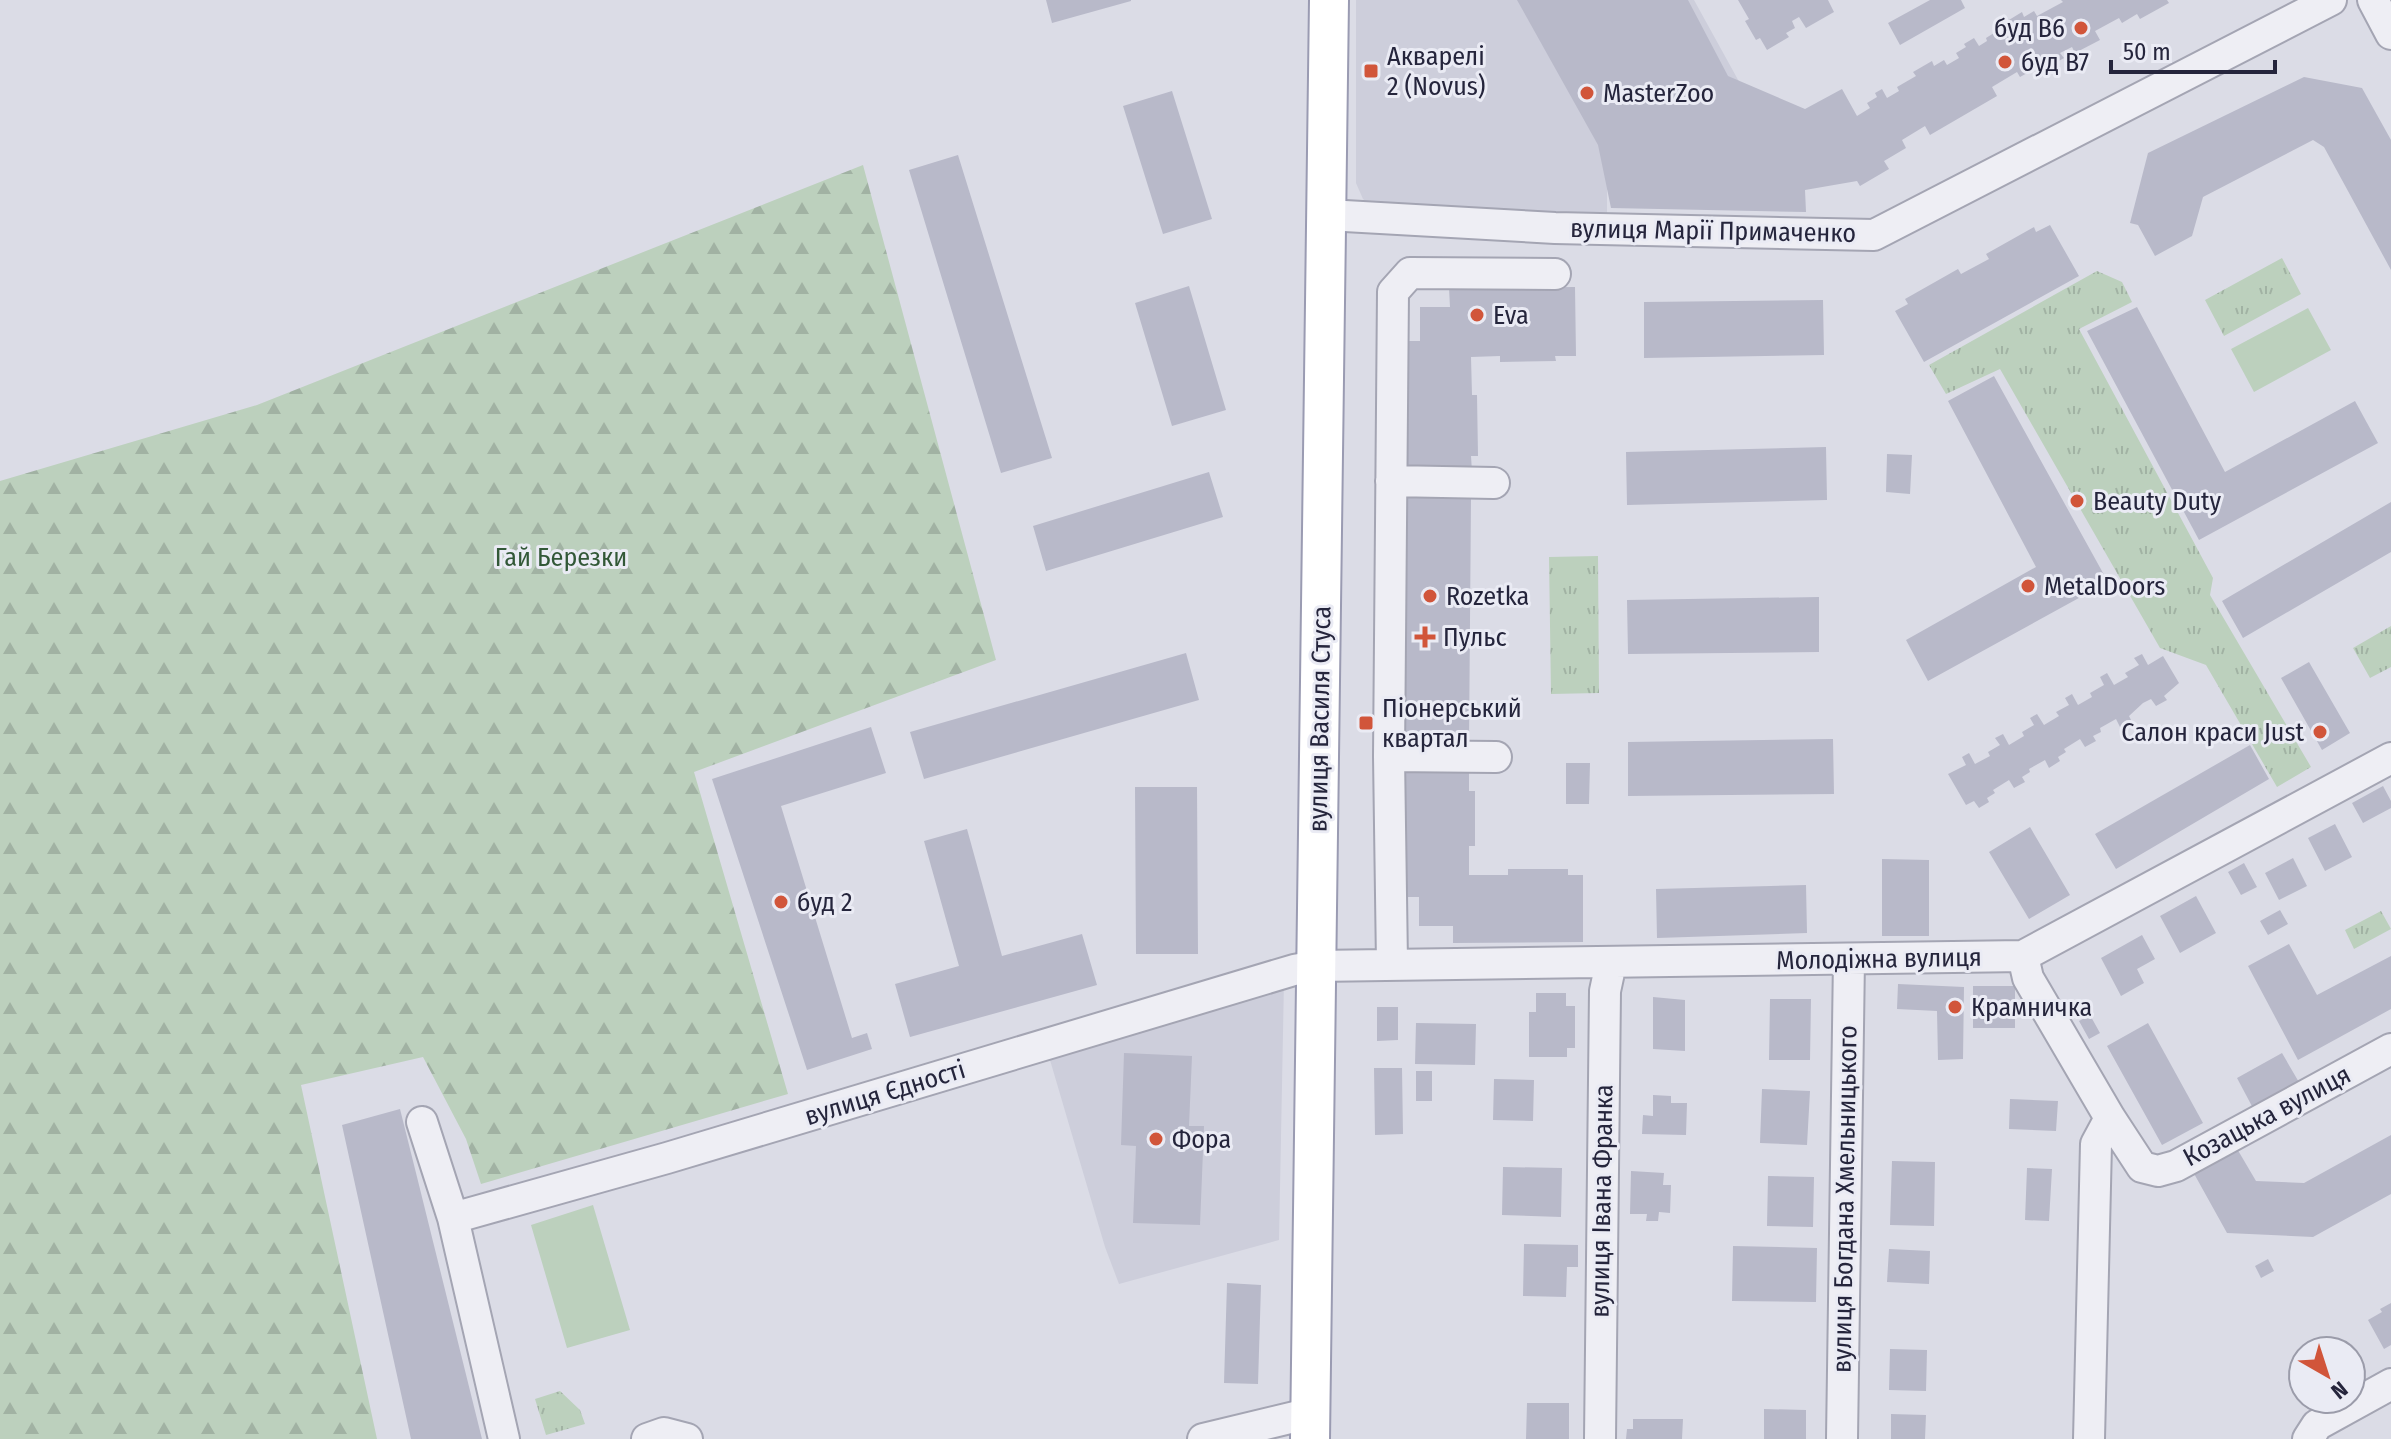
<svg xmlns="http://www.w3.org/2000/svg" width="2391" height="1439" viewBox="0 0 2391 1439" font-family="'Fira Sans Condensed',sans-serif">
<defs>
<pattern id="forest-firs" width="22" height="20" patternUnits="userSpaceOnUse" patternTransform="scale(2)"><rect width="22" height="20" fill="#bcd0bd"/><path d="M5 1l3.5 6h-7zM16 11l3.5 6h-7z" fill="#a1b2a3"/></pattern>
<pattern id="park-tufts" width="24" height="20" patternUnits="userSpaceOnUse" patternTransform="scale(2)"><rect width="24" height="20" fill="#bcd0bd"/><path d="M3 7l-1-3M5 7V3M7 7l1-3M15 17l-1-3M17 17v-4M19 17l1-3" fill="none" stroke="#a1b2a3"/></pattern>
</defs>
<rect width="100%" height="100%" fill="#dbdce6"/>
<path fill="#cdcedb" d="M1356 0H1694L1758 116 1607 190V221L1376 210 1363 199 1356 183Z
M1284 981 1279 1240 1119 1284 1105 1247 1050 1060Z"/>
<path fill="url(#forest-firs)" d="M863 165 996 660 694 772 788 1094 481 1184 466 1139 423 1057 301 1085 377 1439H0V481L257 405Z"/>
<path fill="url(#park-tufts)" d="M2282 258 2301 294 2224 336 2205 300Z
M2097 271 2122 282 2132 302 2079 329 2213 578 2210 595 2311 767 2277 787 2206 665 2160 648 2000 369 1946 394 1929 365Z
M1598 556 1599 693 1551 694 1549 557Z
M2391 626V667L2370 678 2353 648Z
M2381 911 2391 929 2354 949 2345 930Z
M560 1391 580 1410 585 1424 546 1435 535 1399Z"/>
<path fill="#bcd0bd" d="M2308 308 2331 350 2254 392 2231 349Z
M593 1205 630 1330 567 1348 531 1225Z"/>
<path fill="#b8b9c9" d="M1046 0H1131V1L1052 23Z
M1517 0H1688L1728 76 1805 109 1842 89 1857 116 1870 108 1867 103 1877 97 1875 93 1882 89 1887 98 1899 91 1897 87 1916 76 1913 72 1932 61 1934 66 1944 60 1947 65 1959 58 1956 53 1966 47 1964 44 1974 38 1979 46 1987 41 1986 38 2005 26 2004 23 2022 12 2024 17 2034 11 2037 16 2063 2 2061 0H2167L2169 3 2140 19 2137 14 2122 23 2119 18 2095 31 2100 40 2075 53 2072 47 2060 53 2064 58 2038 73 2036 68 2020 77 2017 72 1992 87 1997 96 1930 135 1925 126 1902 140 1906 148 1884 161 1889 169 1860 186 1857 181 1805 190 1806 212 1611 208 1598 145Z
M1738 0H1828L1834 12 1806 28 1799 17 1792 21 1795 28 1786 33 1789 37 1767 50 1760 38 1756 40 1745 21 1749 19Z
M1930 0H1961L1965 8 1900 45 1888 23Z
M2304 77 2362 88 2391 140V270L2324 147 2313 140 2203 197 2192 236 2155 256 2138 225 2130 223 2148 153Z
M1172 91 1212 219 1163 234 1123 106Z
M958 155 1052 458 1001 473 909 170Z
M2050 225 2079 276 1924 362 1895 311 1908 304 1905 299 1958 269 1961 274 1989 259 1986 254 2034 227 2036 232Z
M1189 286 1226 410 1172 426 1135 303Z
M1575 287 1576 356H1555L1556 361 1500 362V356L1471 357 1472 395H1477L1478 456H1471L1472 472H1404L1402 341H1420V307H1450L1449 288Z
M1823 300 1824 355 1644 358V302Z
M2137 307 2225 472 2355 401 2378 443 2199 540 2087 331Z
M1994 376 2108 582 1928 681 1906 640 2036 567 1948 401Z
M1826 447 1827 500 1627 505 1626 452Z
M1887 454 1912 455 1910 494 1886 492Z
M1209 472 1223 517 1046 571 1033 526Z
M1397 496 1471 497 1469 746H1395Z
M2391 502V552L2243 638 2222 601Z
M1819 597V652L1628 654 1627 600Z
M1186 653 1199 700 924 779 910 732Z
M2142 654 2148 665 2163 656 2179 683 2164 696 2167 700 2156 706 2151 699 2143 703 2129 716 2131 720 2120 727 2116 719 2100 728 2101 732 2093 736 2096 741 2085 747 2080 739 2064 749 2066 752 2058 757 2060 761 2049 768 2045 760 2029 769 2030 772 2022 777 2025 782 2014 788 2009 780 1993 790 1995 793 1987 798 1989 802 1979 808 1974 801 1966 805 1948 774 1966 765 1962 757 1969 753 1975 764 1990 756 1988 752 2000 745 1995 738 2003 734 2009 745 2024 736 2022 732 2034 725 2030 718 2037 714 2044 725 2059 716 2056 712 2069 705 2065 698 2072 694 2078 705 2092 697 2090 693 2104 685 2100 677 2107 673 2114 685 2128 677 2125 673 2139 665 2134 658Z
M2309 662 2350 733 2322 750 2281 678Z
M871 727 886 773 781 806 852 1038 867 1033 872 1049 807 1070 712 779Z
M1833 739 1834 794 1628 796V742Z
M2250 745 2269 779 2116 869 2095 834Z
M1566 763H1590L1589 804H1566Z
M1400 771H1469V791H1475V846H1469V875H1508V869H1568V875H1583V942L1453 943V926H1419V897H1400Z
M2383 786 2391 801V808L2363 823 2352 803Z
M1135 787H1197L1198 954H1136Z
M2335 824 2352 857 2325 871 2308 838Z
M2030 827 2070 895 2029 919 1989 852Z
M967 829 1002 956 1082 934 1097 985 910 1037 895 984 959 966 924 841Z
M2293 858 2307 886 2279 900 2265 873Z
M1882 859 1929 860V936H1882Z
M2244 863 2257 887 2241 895 2228 872Z
M1806 885 1807 933 1657 938 1656 889Z
M2196 896 2216 933 2180 953 2160 916Z
M2280 910 2288 924 2268 935 2260 921Z
M2142 935 2155 959 2137 969 2144 983 2121 996 2101 958Z
M2289 944 2317 995 2391 956V1009L2298 1060 2248 966Z
M1898 984 1964 987 1963 1059 1938 1060 1937 1011 1897 1009Z
M1973 986H2015V1028H1973Z
M1536 993H1566V1006H1575V1048H1567V1057H1529V1012H1536Z
M1653 997 1685 1000V1051L1653 1049Z
M1770 999H1811L1810 1060H1769Z
M1377 1007H1398V1040L1377 1041Z
M2090 1015 2100 1033 2089 1039 2079 1021Z
M1416 1023 1476 1024 1475 1065 1415 1064Z
M2148 1023 2203 1123 2162 1145 2107 1046Z
M1124 1053 1192 1056 1189 1126H1204L1200 1225 1133 1223 1136 1146 1121 1145Z
M2282 1053 2300 1084 2254 1110 2237 1078Z
M1374 1068H1402L1403 1134 1375 1135Z
M1416 1071H1432V1101H1416Z
M1494 1079 1534 1080 1533 1121 1493 1120Z
M1762 1089 1810 1091 1807 1145 1760 1143Z
M1653 1095 1671 1096V1103H1687L1686 1135 1642 1134 1643 1115 1653 1116Z
M2010 1099 2058 1101 2056 1131 2009 1129Z
M400 1109 418 1181 482 1439H411L342 1125Z
M2391 1135V1194L2313 1237 2227 1233 2192 1170 2236 1147 2256 1181 2304 1183Z
M1892 1161 1935 1162 1934 1226 1890 1225Z
M1503 1167 1562 1168 1561 1217 1502 1215Z
M2027 1168 2052 1169 2049 1221 2025 1220Z
M1631 1171 1664 1173 1663 1185H1671L1670 1213 1659 1212 1658 1221H1646L1647 1214H1630Z
M1768 1176 1814 1177 1813 1227 1767 1226Z
M1524 1244 1578 1245V1267H1567L1566 1297 1523 1296Z
M1733 1246 1817 1248 1816 1302 1732 1301Z
M1889 1249 1930 1251 1929 1284 1887 1282Z
M2268 1259 2274 1271 2261 1278 2255 1266Z
M1227 1283 1261 1285 1258 1384 1224 1383Z
M2391 1303V1345L2384 1349 2368 1320 2382 1312 2380 1309Z
M2323 1339 2325 1343 2332 1339 2338 1351H2310L2308 1348Z
M1890 1349 1927 1350 1926 1391 1889 1390Z
M1527 1403H1569V1439H1526Z
M1764 1409 1806 1410V1439H1764Z
M1891 1414 1926 1415 1925 1439H1891Z
M1633 1419H1683L1682 1439H1626L1627 1429H1633Z"/>
<g fill="none" stroke-linecap="round" stroke-linejoin="round">
<defs>
<path id="minor" d="M2373 0 2391 34
M1327 215 1555 228 1874 235 2331 0
M1391 481 1494 483
M1389 756 1496 757
M2023 956 2028 978 2110 1118 2142 1167 2158 1171 2176 1166 2391 1049
M1392 963 1389 756 1393 292 1410 273 1555 274
M422 1122 453 1218 504 1439
M453 1218 667 1158 1294 970 1316 966 2023 956 2391 758
M647 1439 664 1433 687 1439
M1203 1439 1311 1413
M1600 1439 1605 991 1611 963
M1842 1439 1849 959
M2089 1439 2096 1144 2110 1118
M2308 1439 2317 1425 2391 1384"/>
<path id="major" d="M1310 1439 1329 0"/>
</defs>
<use href="#minor" stroke="#a4a5b3" stroke-width="34"/>
<use href="#major" stroke="#9a9bb2" stroke-width="42"/>
<use href="#minor" stroke="#eeeef4" stroke-width="30"/>
<use href="#major" stroke="#fff" stroke-width="38"/>
</g>
<g fill="#d1553a" stroke="#eaebf4" stroke-width="3">
<circle cx="2081" cy="28" r="8"/>
<circle cx="2005" cy="62" r="8"/>
<rect x="1363" y="63" width="16" height="16" rx="4"/>
<circle cx="1587" cy="93" r="8"/>
<circle cx="1477" cy="315" r="8"/>
<circle cx="2077" cy="501" r="8"/>
<circle cx="2028" cy="586" r="8"/>
<circle cx="1430" cy="596" r="8"/>
<path d="M1421 625h8v8h8v8h-8v8h-8v-8h-8v-8h8z"/>
<rect x="1358" y="715" width="16" height="16" rx="4"/>
<circle cx="2320" cy="732" r="8"/>
<circle cx="781" cy="902" r="8"/>
<circle cx="1955" cy="1007" r="8"/>
<circle cx="1156" cy="1139" r="8"/>
</g>
<g text-anchor="middle" dominant-baseline="central" stroke-width="6" stroke-linejoin="round" paint-order="stroke">
<g font-size="26" fill="#25253c" stroke="#eaebf4" text-anchor="start">
<text x="2065" y="28" text-anchor="end">буд В6</text>
<text x="1387" y="56">Акварелі<tspan x="1387" dy="30">2 (Novus)</tspan></text>
<text x="2021" y="62">буд В7</text>
<text x="1603" y="93">MasterZoo</text>
<text x="1493" y="315">Eva</text>
<text x="2093" y="501">Beauty Duty</text>
<text x="2044" y="586">MetalDoors</text>
<text x="1446" y="596">Rozetka</text>
<text x="1443" y="637">Пульс</text>
<text x="1382" y="708">Піонерський<tspan x="1382" dy="30">квартал</tspan></text>
<text x="2304" y="732" text-anchor="end">Салон краси Just</text>
<text x="797" y="902">буд 2</text>
<text x="1971" y="1007">Крамничка</text>
<text x="1172" y="1139">Фора</text>
</g>
<g font-size="26" fill="#25253c" stroke="#eaebf4">
<text transform="translate(1713 231) rotate(1)">вулиця Марії Примаченко</text>
<text transform="translate(1320 719) rotate(-89)">вулиця Василя Стуса</text>
<text transform="translate(1879 959) rotate(-1)">Молодіжна вулиця</text>
<text transform="translate(885 1093) rotate(-17)">вулиця Єдності</text>
<text transform="translate(2267 1116) rotate(-28)">Козацька вулиця</text>
<text transform="translate(1845 1199) rotate(-89)">вулиця Богдана Хмельницького</text>
<text transform="translate(1602 1201) rotate(-89)">вулиця Івана Франка</text>
</g>
<g font-size="26" fill="#325837" stroke="#eaebf4">
<text x="561" y="557">Гай Березки</text>
</g>
</g>
<g transform="translate(2327 1375) rotate(141)"><circle r="38" fill="#eaebf4" stroke="#9b9caa" stroke-width="2"/>
<path d="M0-6L14 30L0 20L-14 30Z" fill="#d1553a"/>
<text y="-12" font-size="22" font-weight="bold" text-anchor="middle" fill="#25253c">N</text>
</g>
<path d="M2111 60v12h164v-12" fill="none" stroke="#25253c" stroke-width="4"/>
<text x="2123" y="60" font-size="24" fill="#25253c" stroke="#eaebf4" stroke-width="6" paint-order="stroke">50 m</text>
</svg>
